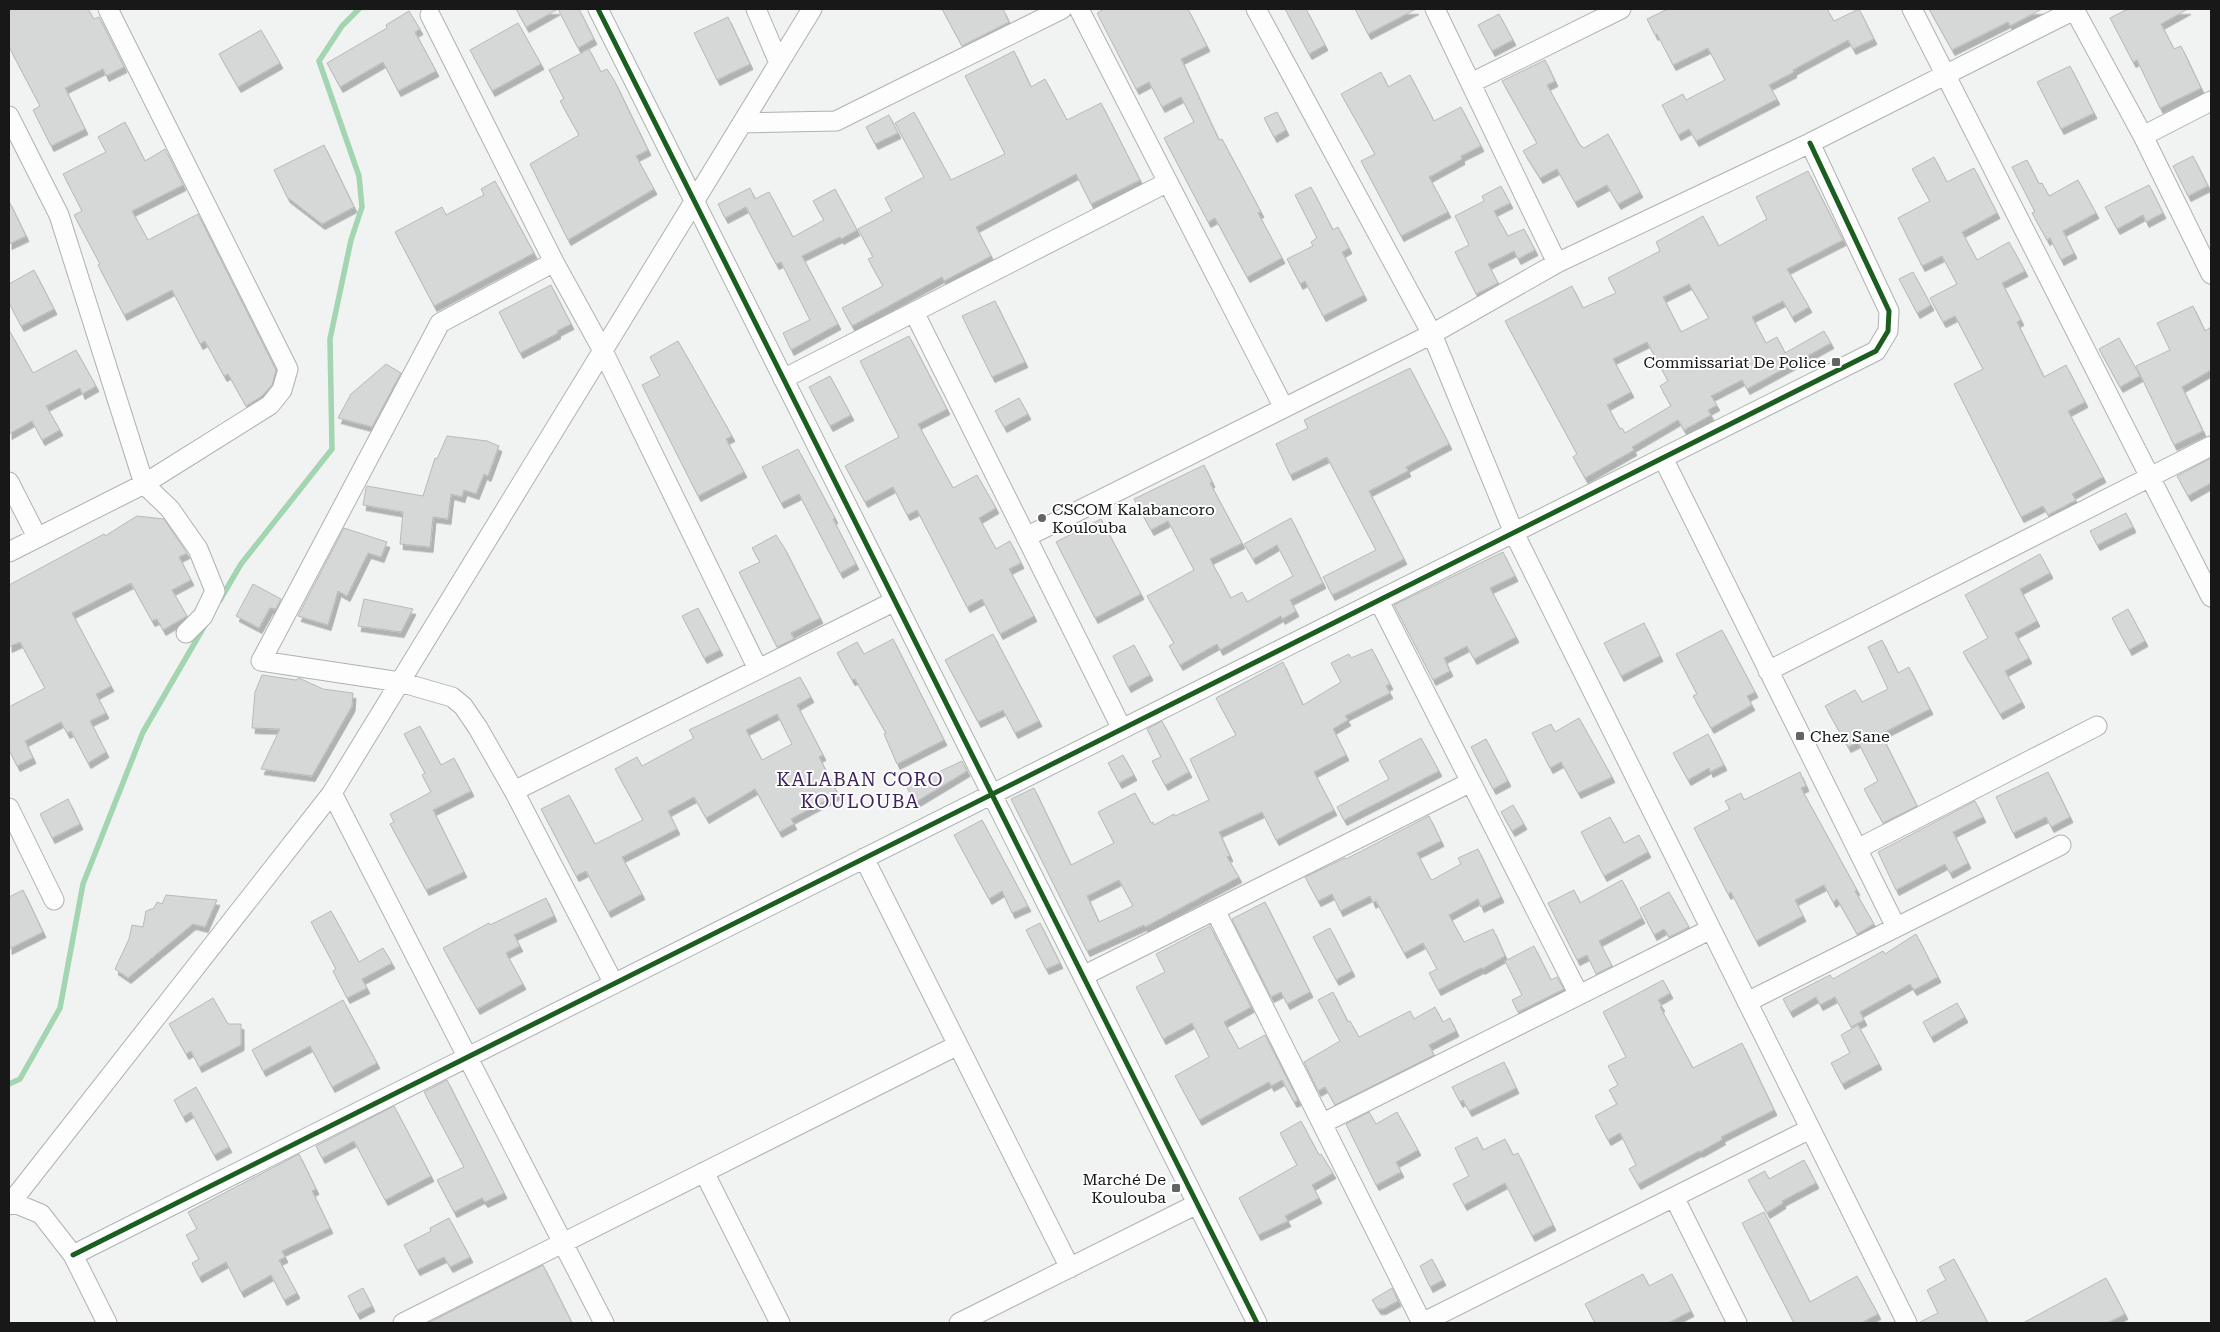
<svg xmlns="http://www.w3.org/2000/svg" width="2220" height="1332" viewBox="0 0 2220 1332" font-family="'Roboto Serif',serif">
<defs>
<filter id="shadow"><feDropShadow dx="3" dy="5.5" stdDeviation="0" flood-color="#0004"/></filter>
</defs>
<rect width="100%" height="100%" fill="#f0f3f1"/>
<g fill="none" stroke-linecap="round" stroke-linejoin="round">
<path stroke="#a2d5b0" stroke-width="5.5" d="M220 600 241 564 332 449 330 339 351 240 362 207 359 176 319 61 342 26 359 9
M9 1084 20 1079 60 1008 83 884 143 732 205 625"/>
</g>
<path fill="#d6d8d7" stroke="#b7bab8" fill-rule="evenodd" filter="url(#shadow)" d="M9 9H88L94 19 99 17 124 67 106 76 103 69 65 88 85 129 51 146 33 110 40 106 9 47Z
M516 9H579L594 39 578 48 558 9 526 27Z
M942 9H1003L1009 22 962 46Z
M1104 9H1188L1207 46 1181 59 1219 140 1222 139 1237 167 1261 212 1258 213 1282 258 1247 277 1215 218 1208 222 1164 138 1194 122 1181 97 1162 107 1149 82 1136 89 1097 13Z
M1285 9H1306L1325 45 1309 54Z
M1355 9H1416L1368 34Z
M1668 9H1827L1834 21 1859 9 1874 39 1853 49 1848 40 1793 70 1794 72 1769 85 1777 99 1696 141 1689 129 1678 135 1662 105 1683 94 1686 100 1725 80 1708 48 1673 65 1657 34 1655 35 1647 19Z
M1929 9H2042L2010 26 2008 22 1952 50Z
M2128 9H2188L2161 24 2174 49 2181 46 2201 88 2160 108 2137 60 2133 62 2110 18Z
M409 11 420 29 415 32 436 71 398 91 383 62 340 87 327 63 387 28 386 25Z
M1499 14 1513 40 1492 51 1478 25Z
M728 17 750 64 717 80 694 33Z
M518 23 541 64 492 91 470 50Z
M261 30 280 63 238 87 219 54Z
M589 49 601 72 607 69 614 80 648 150 636 156 654 189 568 240 530 164 579 135 560 101 564 99 549 70Z
M1014 51 1031 87 1045 79 1067 120 1101 103 1140 180 1091 204 1076 174 976 227 991 256 944 281 942 277 852 326 842 308 883 286 868 259 873 257 858 229 892 211 885 198 924 177 895 123 914 112 951 180 1005 154 965 76Z
M1545 60 1555 81 1547 85 1580 145 1584 148 1608 134 1640 192 1618 204 1607 185 1575 202 1557 169 1540 178 1523 151 1537 143 1502 81Z
M2070 66 2094 113 2061 129 2037 82Z
M1381 72 1388 87 1410 75 1434 121 1461 107 1481 146 1461 156 1462 159 1429 177 1448 212 1401 236 1361 161 1375 154 1341 94Z
M1277 112 1286 130 1274 137 1264 118Z
M889 115 898 133 875 144 866 127Z
M125 122 145 161 165 149 183 185 132 211 148 240 198 214 276 370 272 385 262 396 246 406 228 374 224 376 205 341 200 344 172 290 124 315 98 265 100 264 74 215 82 211 63 174 106 152 98 137Z
M324 145 354 207 322 224 287 197 274 170Z
M2193 156 2208 186 2188 196 2173 166Z
M1934 157 1947 182 1974 168 1997 213 1962 232 1977 260 2009 242 2025 271 2002 283 2021 320 2017 322 2044 377 2066 365 2085 402 2068 411 2103 477 2072 494 2076 500 2048 515 2043 506 2021 517 1954 384 1983 369 1955 316 1943 322 1930 298 1957 284 1942 256 1922 266 1898 218 1930 201 1912 169Z
M2027 160 2039 184 2042 183 2049 196 2078 180 2096 213 2063 231 2074 253 2061 260 2050 238 2047 240 2032 213 2035 212 2012 167Z
M1808 171 1843 240 1787 269 1809 307 1792 317 1783 301 1752 317 1766 343 1777 337 1785 353 1824 331 1831 343 1747 389 1742 380 1711 396 1717 405 1708 410 1711 415 1684 430 1678 420 1632 447 1634 450 1585 478 1573 457 1577 454 1505 321 1572 286 1583 308 1616 293 1608 278 1660 251 1656 242 1703 216 1719 246 1767 219 1756 197ZM1689 284 1709 318 1681 332 1663 297ZM1647 342 1668 381 1660 386 1671 406 1625 433 1622 428 1620 429 1607 405 1631 392 1613 359Z
M495 181 534 253 434 306 395 232 442 207 446 215 484 195 481 189Z
M2149 185 2163 213 2146 222 2143 215 2117 229 2105 207Z
M1501 186 1510 203 1494 211 1508 236 1524 229 1535 250 1518 259 1514 251 1488 264 1498 283 1476 294 1455 252 1469 245 1455 216 1484 201 1482 196Z
M1311 187 1333 230 1338 227 1349 248 1342 252 1364 295 1323 316 1305 281 1300 284 1287 259 1313 246 1311 242 1317 238 1295 195Z
M750 188 755 199 769 192 793 237 824 220 813 201 835 189 857 230 841 239 840 237 802 256 838 324 791 350 783 333 810 320 781 262 776 264 746 207 725 218 718 204Z
M9 201 26 236 9 244Z
M34 270 54 309 21 326 9 303V284Z
M1913 272 1931 305 1917 313 1899 279Z
M551 285 571 324 557 331 558 333 520 353 499 312Z
M995 301 1025 362 992 377 962 316Z
M2193 306 2205 331 2211 327V370L2182 387 2203 431 2174 445 2136 366 2170 350 2157 323Z
M9 330 33 373 76 350 96 386 82 394 80 388 46 406 60 430 42 440 32 421 9 434Z
M909 336 947 409 918 424 953 488 977 475 996 508 979 518 996 549 1010 541 1021 563 1009 569 1034 616 1000 634 982 599 967 607 917 510 907 515 893 487 865 502 845 466 899 437 860 361Z
M2119 338 2140 376 2120 387 2099 349Z
M678 341 732 436 726 439 744 472 698 496 642 385 660 376 650 357Z
M386 364 401 373 372 427 338 418 351 394Z
M1410 368 1449 444 1406 467 1408 471 1369 491 1404 559 1332 595 1323 577 1376 550 1327 457 1290 475 1276 444 1308 428 1304 420Z
M830 376 851 415 830 426 809 387Z
M1019 398 1028 414 1004 427 995 411Z
M447 436 487 441 499 446 488 476 484 474 476 494 464 490 462 497 451 494 448 519 433 517 430 547 400 544 403 512 363 505 366 488 367 486 423 496 435 458 437 459Z
M798 449 835 518 833 519 856 564 840 573 799 494 781 503 762 467Z
M2211 458V483L2188 496 2177 476Z
M1204 465 1212 482 1210 483 1242 543 1210 559 1231 598 1242 592 1247 602 1293 576 1277 545 1253 559 1244 544 1291 518 1323 583 1290 600 1296 611 1282 619 1281 616 1220 650 1217 644 1180 665 1169 646 1174 643 1147 596 1194 570 1168 521 1151 530 1134 499Z
M2126 513 2133 527 2097 545 2090 531Z
M137 516 164 519 187 553 179 557 191 580 172 590 187 616 163 630 157 619 152 621 131 583 72 613 111 686 96 694 106 713 90 721 106 752 88 763 71 731 67 733 61 722 25 741 33 758 17 766 9 750V707L45 688 20 642 9 647V585L104 534 105 536Z
M1101 519 1141 594 1095 618 1056 542Z
M344 528 387 542 381 557 368 553 347 596 338 591 328 625 298 616Z
M776 535 785 549 820 618 791 633 794 639 777 647 739 572 760 562 752 548Z
M1503 552 1515 576 1490 588 1516 637 1474 659 1467 646 1444 658 1450 671 1433 680 1394 605Z
M2040 554 2050 573 2020 589 2037 621 2015 633 2029 658 2005 671 2022 702 2000 714 1963 652 1988 638 1965 595Z
M253 584 281 599 276 609 270 608 259 628 236 616Z
M364 599 413 609 401 632 358 626Z
M698 608 720 650 704 658 682 616Z
M2128 609 2145 641 2129 650 2112 618Z
M1644 623 1660 656 1621 676 1604 643Z
M1722 630 1755 692 1747 696 1752 705 1711 728 1693 696 1697 694 1676 654Z
M993 634 1039 721 1015 733 1003 710 978 722 945 660Z
M893 639 944 740 897 764 884 734 886 733 855 679 852 680 837 653 857 642 864 654Z
M1882 640 1898 673 1909 667 1930 709 1881 734 1917 806 1883 823 1864 789 1878 781 1858 742 1848 747 1825 706 1855 690 1862 702 1888 689 1868 647Z
M1134 645 1150 675 1128 687 1113 656Z
M1372 649 1390 684 1386 686 1390 693 1345 716 1348 720 1333 729 1346 755 1314 772 1334 810 1276 840 1262 812 1219 832 1230 856 1227 857 1239 877 1145 927 1144 925 1087 951 1011 799 1034 788 1071 865 1114 843 1098 812 1135 793 1151 823 1153 822 1154 825 1174 814 1175 816 1209 800 1190 759 1236 735 1216 698 1283 662 1303 705 1341 682 1331 663 1349 654 1351 658ZM1119 880 1133 906 1099 922 1087 896Z
M262 675 296 680 299 678 323 689 353 693 352 706 312 776 261 769 280 729 252 728 255 692Z
M800 677 811 697 797 705 823 755 819 757 838 794 791 819 794 824 779 832 755 789 706 818 694 797 668 811 677 829 622 857 642 894 608 912 586 871 576 876 541 809 569 795 595 844 643 820 615 769 637 757 642 766 694 738 689 730ZM777 714 792 744 762 760 746 730Z
M1579 718 1612 777 1578 793 1561 762 1550 768 1532 733 1551 724 1555 732Z
M1162 721 1189 772 1165 785 1152 761 1161 757 1147 729Z
M420 726 441 765 454 758 471 791 433 810 464 872 426 890 390 824 394 822 390 814 431 792 422 775 425 773 404 734Z
M1708 734 1724 765 1710 772 1709 768 1688 780 1673 753Z
M1421 738 1439 771 1344 820 1337 807 1389 779 1379 761Z
M1486 739 1508 781 1493 789 1471 747Z
M1123 755 1134 775 1119 783 1108 763Z
M962 761 967 771 914 803 907 787Z
M1800 772 1806 786 1801 788 1857 890 1855 891 1874 924 1857 934 1837 899 1833 902 1824 885 1795 900 1803 916 1756 941 1731 892 1728 894 1694 828 1730 809 1725 801 1741 793 1744 800Z
M2048 772 2070 817 2051 827 2046 817 2013 833 1996 797Z
M68 799 80 824 52 838 40 814Z
M1975 801 1983 817 1953 832 1968 863 1950 873 1945 864 1896 890 1878 852Z
M1513 805 1524 824 1512 831 1501 812Z
M1429 816 1441 841 1417 853 1430 878 1432 880 1461 864 1458 858 1478 849 1501 897 1481 907 1478 899 1449 915 1464 942 1493 929 1505 956 1482 969 1481 968 1438 990 1429 973 1437 969 1423 943 1404 953 1376 901 1373 903 1370 896 1340 911 1332 894 1318 901 1305 877 1345 858 1346 859Z
M1610 817 1624 843 1639 835 1648 852 1604 876 1581 832Z
M982 820 1028 906 1012 913 1002 891 989 899 954 835Z
M1622 880 1642 918 1599 941 1612 966 1596 974 1587 955 1577 960 1548 903 1574 890 1580 903Z
M23 890 43 932 9 949V897Z
M1669 892 1689 927 1669 937 1664 929 1654 935 1640 908Z
M166 895 217 900 205 927 193 924 128 978 115 969 129 939 132 925 143 927 146 911 154 908 157 902 162 904Z
M546 898 554 916 514 935 520 946 506 953 523 984 477 1009 443 948 489 923 490 925Z
M1265 902 1310 992 1287 1004 1281 992 1271 997 1232 919Z
M331 911 359 962 383 948 392 963 362 979 367 988 347 998 333 971 336 969 311 922Z
M1040 923 1060 963 1046 969 1026 930Z
M1210 926 1251 1007 1224 1022 1239 1049 1265 1035 1298 1100 1294 1102 1282 1080 1271 1086 1269 1082 1199 1120 1175 1076 1209 1057 1192 1023 1163 1039 1136 987 1165 972 1156 954Z
M1330 928 1352 971 1336 980 1313 937Z
M1916 934 1938 977 1914 990 1910 984 1860 1012 1864 1020 1851 1027 1835 997 1820 1005 1816 997 1790 1012 1783 999 1830 975 1833 979 1883 951 1885 954Z
M1534 946 1551 980 1557 977 1564 989 1518 1012 1512 1000 1522 995 1505 961Z
M1663 980 1670 993 1658 1000 1662 1006 1660 1007 1693 1068 1742 1043 1774 1110 1721 1137 1723 1139 1700 1152 1699 1151 1638 1184 1629 1169 1636 1165 1620 1133 1608 1140 1595 1116 1617 1104 1609 1090 1618 1085 1608 1066 1626 1057 1603 1012Z
M1333 992 1348 1022 1350 1021 1359 1037 1410 1011 1414 1019 1435 1007 1443 1022 1450 1018 1456 1031 1429 1045 1434 1055 1335 1105 1325 1087 1318 1091 1304 1062 1340 1041 1318 1000Z
M213 998 228 1024H241V1045L199 1067 191 1051 186 1054 169 1024Z
M343 1000 377 1063 332 1087 310 1046 263 1071 252 1050Z
M1957 1003 1965 1017 1931 1037 1923 1022Z
M1858 1025 1879 1064 1842 1084 1831 1063 1850 1053 1841 1035Z
M1504 1062 1516 1088 1469 1111 1463 1100 1460 1102 1452 1087Z
M447 1080 504 1193 485 1202 482 1198 454 1212 437 1180 464 1167 424 1092Z
M196 1087 229 1147 214 1155 191 1112 183 1117 174 1100Z
M394 1106 431 1176 385 1200 354 1141 322 1158 316 1146Z
M1369 1112 1376 1124 1397 1112 1418 1150 1396 1162 1401 1172 1376 1185 1346 1124Z
M1301 1121 1319 1155 1321 1154 1333 1173 1312 1185 1319 1198 1285 1216 1288 1221 1258 1235 1239 1198 1297 1165 1280 1133Z
M1477 1137 1483 1150 1505 1139 1513 1155 1518 1153 1553 1225 1532 1236 1505 1183 1464 1205 1453 1184 1469 1176 1455 1148Z
M299 1154 316 1189 312 1191 330 1228 282 1251 285 1257 279 1260 297 1293 284 1300 271 1275 241 1292 226 1262 199 1277 192 1263 199 1259 186 1235 197 1229 188 1212Z
M1804 1160 1816 1183 1782 1201 1783 1203 1767 1213 1748 1180 1765 1171 1769 1179Z
M1764 1212 1810 1302 1857 1276 1878 1314 1861 1323H1794L1742 1223Z
M449 1218 470 1257 450 1267 444 1257 417 1270 404 1245 431 1231 430 1228Z
M1432 1259 1443 1280 1430 1287 1420 1266Z
M1954 1259 1988 1323H1918L1938 1313 1927 1290 1946 1280 1939 1267Z
M543 1265 572 1323H428Z
M1643 1274 1649 1286 1672 1274 1691 1311 1668 1323H1595L1585 1304Z
M2106 1278 2125 1314 2107 1323H2023Z
M363 1288 372 1306 357 1314 348 1296Z
M1392 1288 1398 1301 1383 1309H1378L1372 1300Z"/>
<g fill="none" stroke-linecap="round" stroke-linejoin="round">
<defs>
<path id="street" d="M598 9 1257 1323
M756 9 779 63
M1079 9 1284 408
M1256 9 1432 334 1514 533 1907 1323
M1435 9 1557 263
M1912 9 2211 597
M2074 9 2143 136 2211 274
M430 15 554 262 603 351 758 669
M1471 83 1621 9
M9 116 59 215 144 484 170 509 198 549 215 591 203 616 186 633
M742 123 836 121 1062 9
M2143 136 2211 101
M554 262 440 323 261 661 400 682 452 697 463 706 478 728 514 791 614 984
M914 312 1122 729
M783 379 1168 182
M1663 458 1896 927
M9 482 37 537
M1026 537 1432 334 1557 263 1810 143 2076 9
M9 552 144 484 270 405 282 390 288 369 108 9
M1379 601 1579 995
M1768 671 2211 446
M514 791 895 601
M332 793 604 1323
M9 808 54 900
M1857 849 2097 726
M864 858 1070 1268
M1215 910 1422 1323
M1083 976 1471 782
M1747 1002 2061 845
M1323 1123 1711 929
M704 1172 780 1323
M1674 1197 1737 1323
M12 1202 41 1214 73 1255 107 1323
M9 1205 332 793 812 9
M73 1255 1876 351 1888 331 1889 311 1810 143
M403 1323 958 1045
M959 1323 1197 1204
M1422 1323 1810 1129"/>
</defs>
<use href="#street" stroke="#afb2b0" stroke-width="21"/>
<use href="#street" stroke="#fdfdfd" stroke-width="19"/>
<defs>
<path id="cycleway" d="M598 9 1257 1323
M73 1255 1876 351 1888 331 1889 311 1810 143"/>
</defs>
<use href="#cycleway" stroke="#fff" stroke-width="8"/>
<use href="#cycleway" stroke="#1b5e20" stroke-width="5"/>
</g>
<g fill="#636563" stroke="#fff" stroke-width="2">
<rect x="1831" y="357" width="10" height="10" rx="2.5"/>
<circle cx="1042" cy="518" r="5"/>
<rect x="1795" y="731" width="10" height="10" rx="2.5"/>
<rect x="1171" y="1183" width="10" height="10" rx="2.5"/>
</g>
<g text-anchor="middle" dominant-baseline="central" stroke-width="4" stroke-linejoin="round" paint-order="stroke">
<g font-size="16" fill="#171817" stroke="#fff" text-anchor="end">
<text x="1826" y="362">Commissariat De Police</text>
<text x="1052" y="509" text-anchor="start">CSCOM Kalabancoro<tspan x="1052" dy="18">Koulouba</tspan></text>
<text x="1810" y="736" text-anchor="start">Chez Sane</text>
<text x="1166" y="1179">Marché De<tspan x="1166" dy="18">Koulouba</tspan></text>
</g>
<g font-size="19" letter-spacing="1" fill="#3e245e" stroke="#fff">
<text x="860" y="779">KALABAN CORO<tspan x="860" dy="22">KOULOUBA</tspan></text>
</g>
</g>
<rect width="2220" height="1332" fill="none" stroke="#171817" stroke-width="20"/>
</svg>
